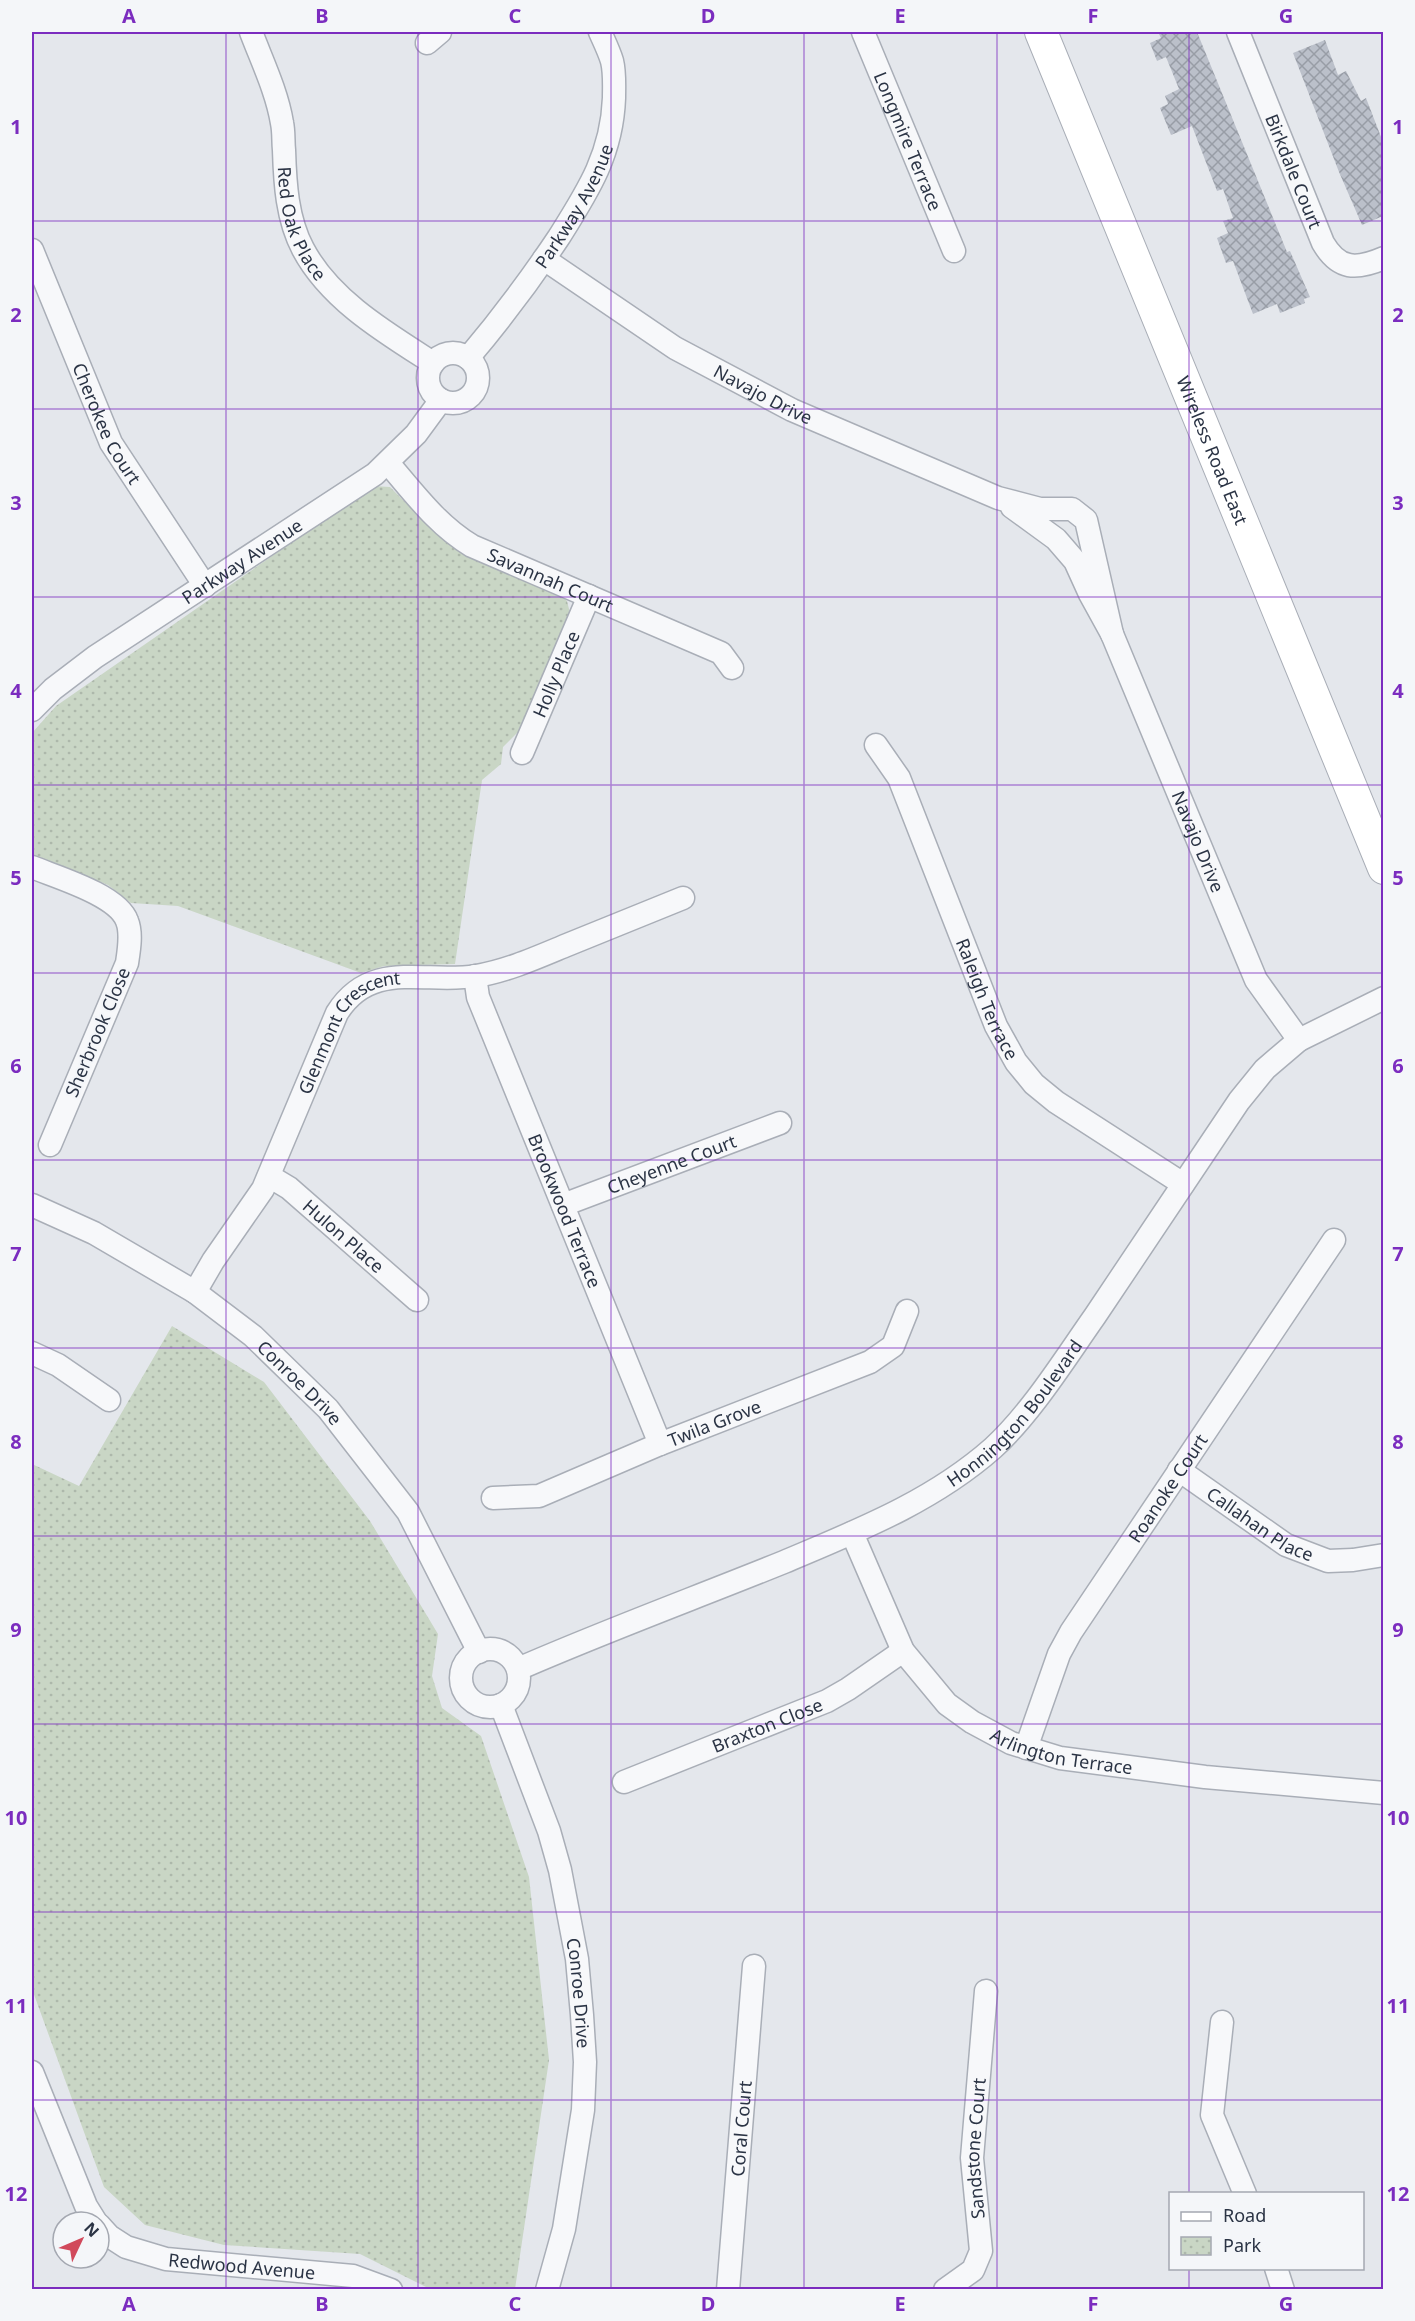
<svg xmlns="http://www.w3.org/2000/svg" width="1415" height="2321" viewBox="0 0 1415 2321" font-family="'Noto Sans',sans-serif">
<defs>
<pattern id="park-dots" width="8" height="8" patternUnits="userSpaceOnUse" patternTransform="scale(1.5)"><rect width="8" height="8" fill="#c9d6c5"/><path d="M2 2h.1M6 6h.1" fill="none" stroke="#adb8ab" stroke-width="1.8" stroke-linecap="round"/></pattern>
<pattern id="building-cross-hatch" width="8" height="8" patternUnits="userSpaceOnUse" patternTransform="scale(1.5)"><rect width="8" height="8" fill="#bbc0ca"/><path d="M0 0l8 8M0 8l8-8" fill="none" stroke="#989da6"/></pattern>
</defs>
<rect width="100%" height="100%" fill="#e4e7ec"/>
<path fill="url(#park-dots)" d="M373 486 390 487 416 513 456 548 553 588 567 601 570 613 522 728 503 747 501 764 482 780 455 964 384 966 361 973 178 906 131 903 108 885 32 854V733L56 706Z
M172 1326 264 1382 370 1521 438 1634 432 1676 442 1708 481 1736 529 1877 549 2060 515 2289H430L360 2254 224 2245 145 2225 104 2187 32 1989V1464L79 1486Z"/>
<path fill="url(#building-cross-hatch)" d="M1158 32H1197L1287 252 1290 251 1310 297 1304 299 1305 303 1280 313 1277 304 1253 314 1233 261 1226 263 1217 238 1228 233 1223 221 1233 218 1223 189 1217 191 1192 126 1171 135 1160 108 1168 104 1165 96 1179 89 1166 57 1157 61 1150 43 1161 38Z
M1325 40 1338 75 1346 71 1361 101 1366 98 1383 142V216L1362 225 1339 172 1293 53Z"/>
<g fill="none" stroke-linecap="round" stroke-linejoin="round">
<defs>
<g id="street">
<path id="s1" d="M251 32C262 61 277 92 282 123 284 132 283 141 284 150 285 183 287 219 303 249 330 300 386 333 433 363"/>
<path id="s2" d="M863 32 954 251"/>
<path id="s3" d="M1238 32 1323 243C1339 270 1356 270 1384 258"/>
<path d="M427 43 440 32"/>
<path id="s4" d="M32 250 111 443 205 586"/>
<path id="s5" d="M544 259 675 348 792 410 998 498 1040 509H1072L1086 520 1112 634"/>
<circle cx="453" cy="378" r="25"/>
<path id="s6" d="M468 358C501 319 531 279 559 237 588 191 612 154 614 98 614 86 615 73 612 61 609 51 604 41 600 32"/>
<path id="s7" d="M388 463C414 493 437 525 472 546L721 653 732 668"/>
<path id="s8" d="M1012 507 1056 539 1075 561 1090 594 1112 634 1256 980 1299 1040"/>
<path id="s9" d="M32 710 53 689 95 657 375 474 416 434 441 400"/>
<path id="s10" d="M876 745 899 778 996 1026 1016 1062 1034 1084 1056 1102 1183 1184"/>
<path id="s11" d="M522 753 589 596"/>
<path d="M32 867C56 877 118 895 127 921 132 933 129 950 127 963L50 1145"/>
<path id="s12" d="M475 976 478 997 660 1444"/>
<path id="s13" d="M269 1176 289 1188 417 1300"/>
<path id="s14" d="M32 1205 94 1233 195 1292 253 1336 328 1409 408 1512 479 1652"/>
<path id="s15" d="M563 1205 780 1123"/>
<path id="s16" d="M195 1292 213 1261 263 1189 337 1013C371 959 424 984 476 976 507 971 538 957 567 945 606 929 644 914 683 898"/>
<path d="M32 1353 58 1365 109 1400"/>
<path id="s17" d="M1179 1470 1286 1545 1328 1561 1353 1560 1384 1555"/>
<path id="s18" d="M493 1498 539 1496 660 1444 870 1362 893 1346 907 1311"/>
<path id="s19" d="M852 1533 903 1651 947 1704 972 1722 1011 1743 1060 1758 1205 1777 1384 1793"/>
<circle cx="490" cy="1678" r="29"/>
<path id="s20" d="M518 1669C605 1631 695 1598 784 1562 857 1531 932 1502 993 1448 1032 1412 1064 1360 1095 1316 1143 1245 1191 1173 1239 1101L1265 1069 1299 1040 1384 998"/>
<path id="s21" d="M501 1705 549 1831 560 1870 577 1959 582 2015 585 2062 583 2110 564 2229 547 2290"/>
<path id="s22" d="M1026 1748 1059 1654 1071 1632 1334 1240"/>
<path id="s23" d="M624 1782 827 1701 848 1689 903 1651"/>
<path d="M1222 2022 1212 2115 1245 2194"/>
<path d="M32 2072 86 2206 96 2222"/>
<path id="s24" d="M99 2225 109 2236 126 2247 166 2259 353 2276 391 2290"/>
<path d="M1276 2268 1283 2290"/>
<path id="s25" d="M728 2290 754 1966"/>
<path id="s26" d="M945 2290 973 2270 981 2251 972 2158 986 1991"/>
</g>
<g id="secondary">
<path id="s27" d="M1041 32 1384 868"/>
</g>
</defs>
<use href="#street" stroke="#a9aeb7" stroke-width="25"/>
<use href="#secondary" stroke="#a9aeb7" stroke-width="34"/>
<use href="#street" stroke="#f7f8fa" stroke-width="22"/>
<use href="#secondary" stroke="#fff" stroke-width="32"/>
</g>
<path fill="none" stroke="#7b2cbf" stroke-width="1.5" stroke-opacity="0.55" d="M226 32V2290M418 32V2290M611 32V2290M804 32V2290M997 32V2290M1189 32V2194M32 221H1384M32 409H1384M32 597H1384M32 785H1384M32 973H1384M32 1160H1384M32 1348H1384M32 1536H1384M32 1724H1384M32 1912H1384M32 2100H1384M1189 2268V2290"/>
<g text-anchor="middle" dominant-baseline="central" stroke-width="4.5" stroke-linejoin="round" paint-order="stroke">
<g font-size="18" fill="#2b3445" stroke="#f4f6f9">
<text stroke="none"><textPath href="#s2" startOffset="118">Longmire Terrace</textPath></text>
<text stroke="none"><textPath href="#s3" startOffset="150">Birkdale Court</textPath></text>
<text stroke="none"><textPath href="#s6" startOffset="186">Parkway Avenue</textPath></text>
<text stroke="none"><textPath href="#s1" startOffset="200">Red Oak Place</textPath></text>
<text stroke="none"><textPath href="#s5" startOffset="258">Navajo Drive</textPath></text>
<text stroke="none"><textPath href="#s4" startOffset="189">Cherokee Court</textPath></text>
<text stroke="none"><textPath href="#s27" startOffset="452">Wireless Road East</textPath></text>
<text stroke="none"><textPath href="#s9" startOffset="258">Parkway Avenue</textPath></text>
<text stroke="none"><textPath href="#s7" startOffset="204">Savannah Court</textPath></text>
<text stroke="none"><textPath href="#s11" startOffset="86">Holly Place</textPath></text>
<text stroke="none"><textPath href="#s8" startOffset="390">Navajo Drive</textPath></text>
<text stroke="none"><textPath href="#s10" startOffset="278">Raleigh Terrace</textPath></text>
<text transform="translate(97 1032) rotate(-67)">Sherbrook Close</text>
<text stroke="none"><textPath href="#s16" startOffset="309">Glenmont Crescent</textPath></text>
<text stroke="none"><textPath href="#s15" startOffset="116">Cheyenne Court</textPath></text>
<text stroke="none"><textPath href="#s12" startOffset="252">Brookwood Terrace</textPath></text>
<text stroke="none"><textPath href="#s13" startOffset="96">Hulon Place</textPath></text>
<text stroke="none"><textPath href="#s14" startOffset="324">Conroe Drive</textPath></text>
<text stroke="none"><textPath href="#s20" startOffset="566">Honnington Boulevard</textPath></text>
<text stroke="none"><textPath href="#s18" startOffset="236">Twila Grove</textPath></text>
<text stroke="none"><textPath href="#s22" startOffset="298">Roanoke Court</textPath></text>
<text stroke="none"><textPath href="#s17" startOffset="98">Callahan Place</textPath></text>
<text stroke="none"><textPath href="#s23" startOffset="154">Braxton Close</textPath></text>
<text stroke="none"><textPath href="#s19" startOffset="324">Arlington Terrace</textPath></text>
<text stroke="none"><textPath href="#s21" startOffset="300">Conroe Drive</textPath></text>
<text stroke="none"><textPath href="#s25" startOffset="162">Coral Court</textPath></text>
<text stroke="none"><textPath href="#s26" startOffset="158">Sandstone Court</textPath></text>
<text stroke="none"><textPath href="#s24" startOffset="153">Redwood Avenue</textPath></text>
</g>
</g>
<rect width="1415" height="2321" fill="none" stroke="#f4f6f9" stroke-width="66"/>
<rect x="1169" y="2192" width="195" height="78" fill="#f4f6f9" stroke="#a4a8b1" stroke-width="1.5"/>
<rect x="1181" y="2212" width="30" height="9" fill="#ffffff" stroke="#a4a8b1" stroke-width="1.5"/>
<text x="1223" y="2222" font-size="18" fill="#2b3445">Road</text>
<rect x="1181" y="2237" width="30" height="18" fill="url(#park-dots)" stroke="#a4a8b1" stroke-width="1.5"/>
<text x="1223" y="2252" font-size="18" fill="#2b3445">Park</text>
<g transform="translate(81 2240) rotate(46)"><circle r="28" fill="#f4f6f9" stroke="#a4a8b1" stroke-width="1.5"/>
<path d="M0-4.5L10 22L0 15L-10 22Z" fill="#d1495b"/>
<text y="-9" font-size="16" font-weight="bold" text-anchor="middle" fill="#2b3445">N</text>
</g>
<rect x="33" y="33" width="1349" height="2255" fill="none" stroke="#7b2cbf" stroke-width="2"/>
<g font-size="20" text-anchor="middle" font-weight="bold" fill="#7b2cbf">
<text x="129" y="23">A</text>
<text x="322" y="23">B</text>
<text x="515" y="23">C</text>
<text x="708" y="23">D</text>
<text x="900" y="23">E</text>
<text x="1093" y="23">F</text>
<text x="1286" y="23">G</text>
<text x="16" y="134">1</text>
<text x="1398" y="134">1</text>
<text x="16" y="322">2</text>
<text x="1398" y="322">2</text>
<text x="16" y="510">3</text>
<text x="1398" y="510">3</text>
<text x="16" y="698">4</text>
<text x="1398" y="698">4</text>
<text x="16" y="885">5</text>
<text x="1398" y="885">5</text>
<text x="16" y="1073">6</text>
<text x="1398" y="1073">6</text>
<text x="16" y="1261">7</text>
<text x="1398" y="1261">7</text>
<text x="16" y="1449">8</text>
<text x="1398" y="1449">8</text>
<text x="16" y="1637">9</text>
<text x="1398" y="1637">9</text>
<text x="16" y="1825">10</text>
<text x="1398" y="1825">10</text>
<text x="16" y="2013">11</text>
<text x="1398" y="2013">11</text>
<text x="16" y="2201">12</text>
<text x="1398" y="2201">12</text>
<text x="129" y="2311">A</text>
<text x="322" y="2311">B</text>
<text x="515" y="2311">C</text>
<text x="708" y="2311">D</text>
<text x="900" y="2311">E</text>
<text x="1093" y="2311">F</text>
<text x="1286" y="2311">G</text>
</g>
</svg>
